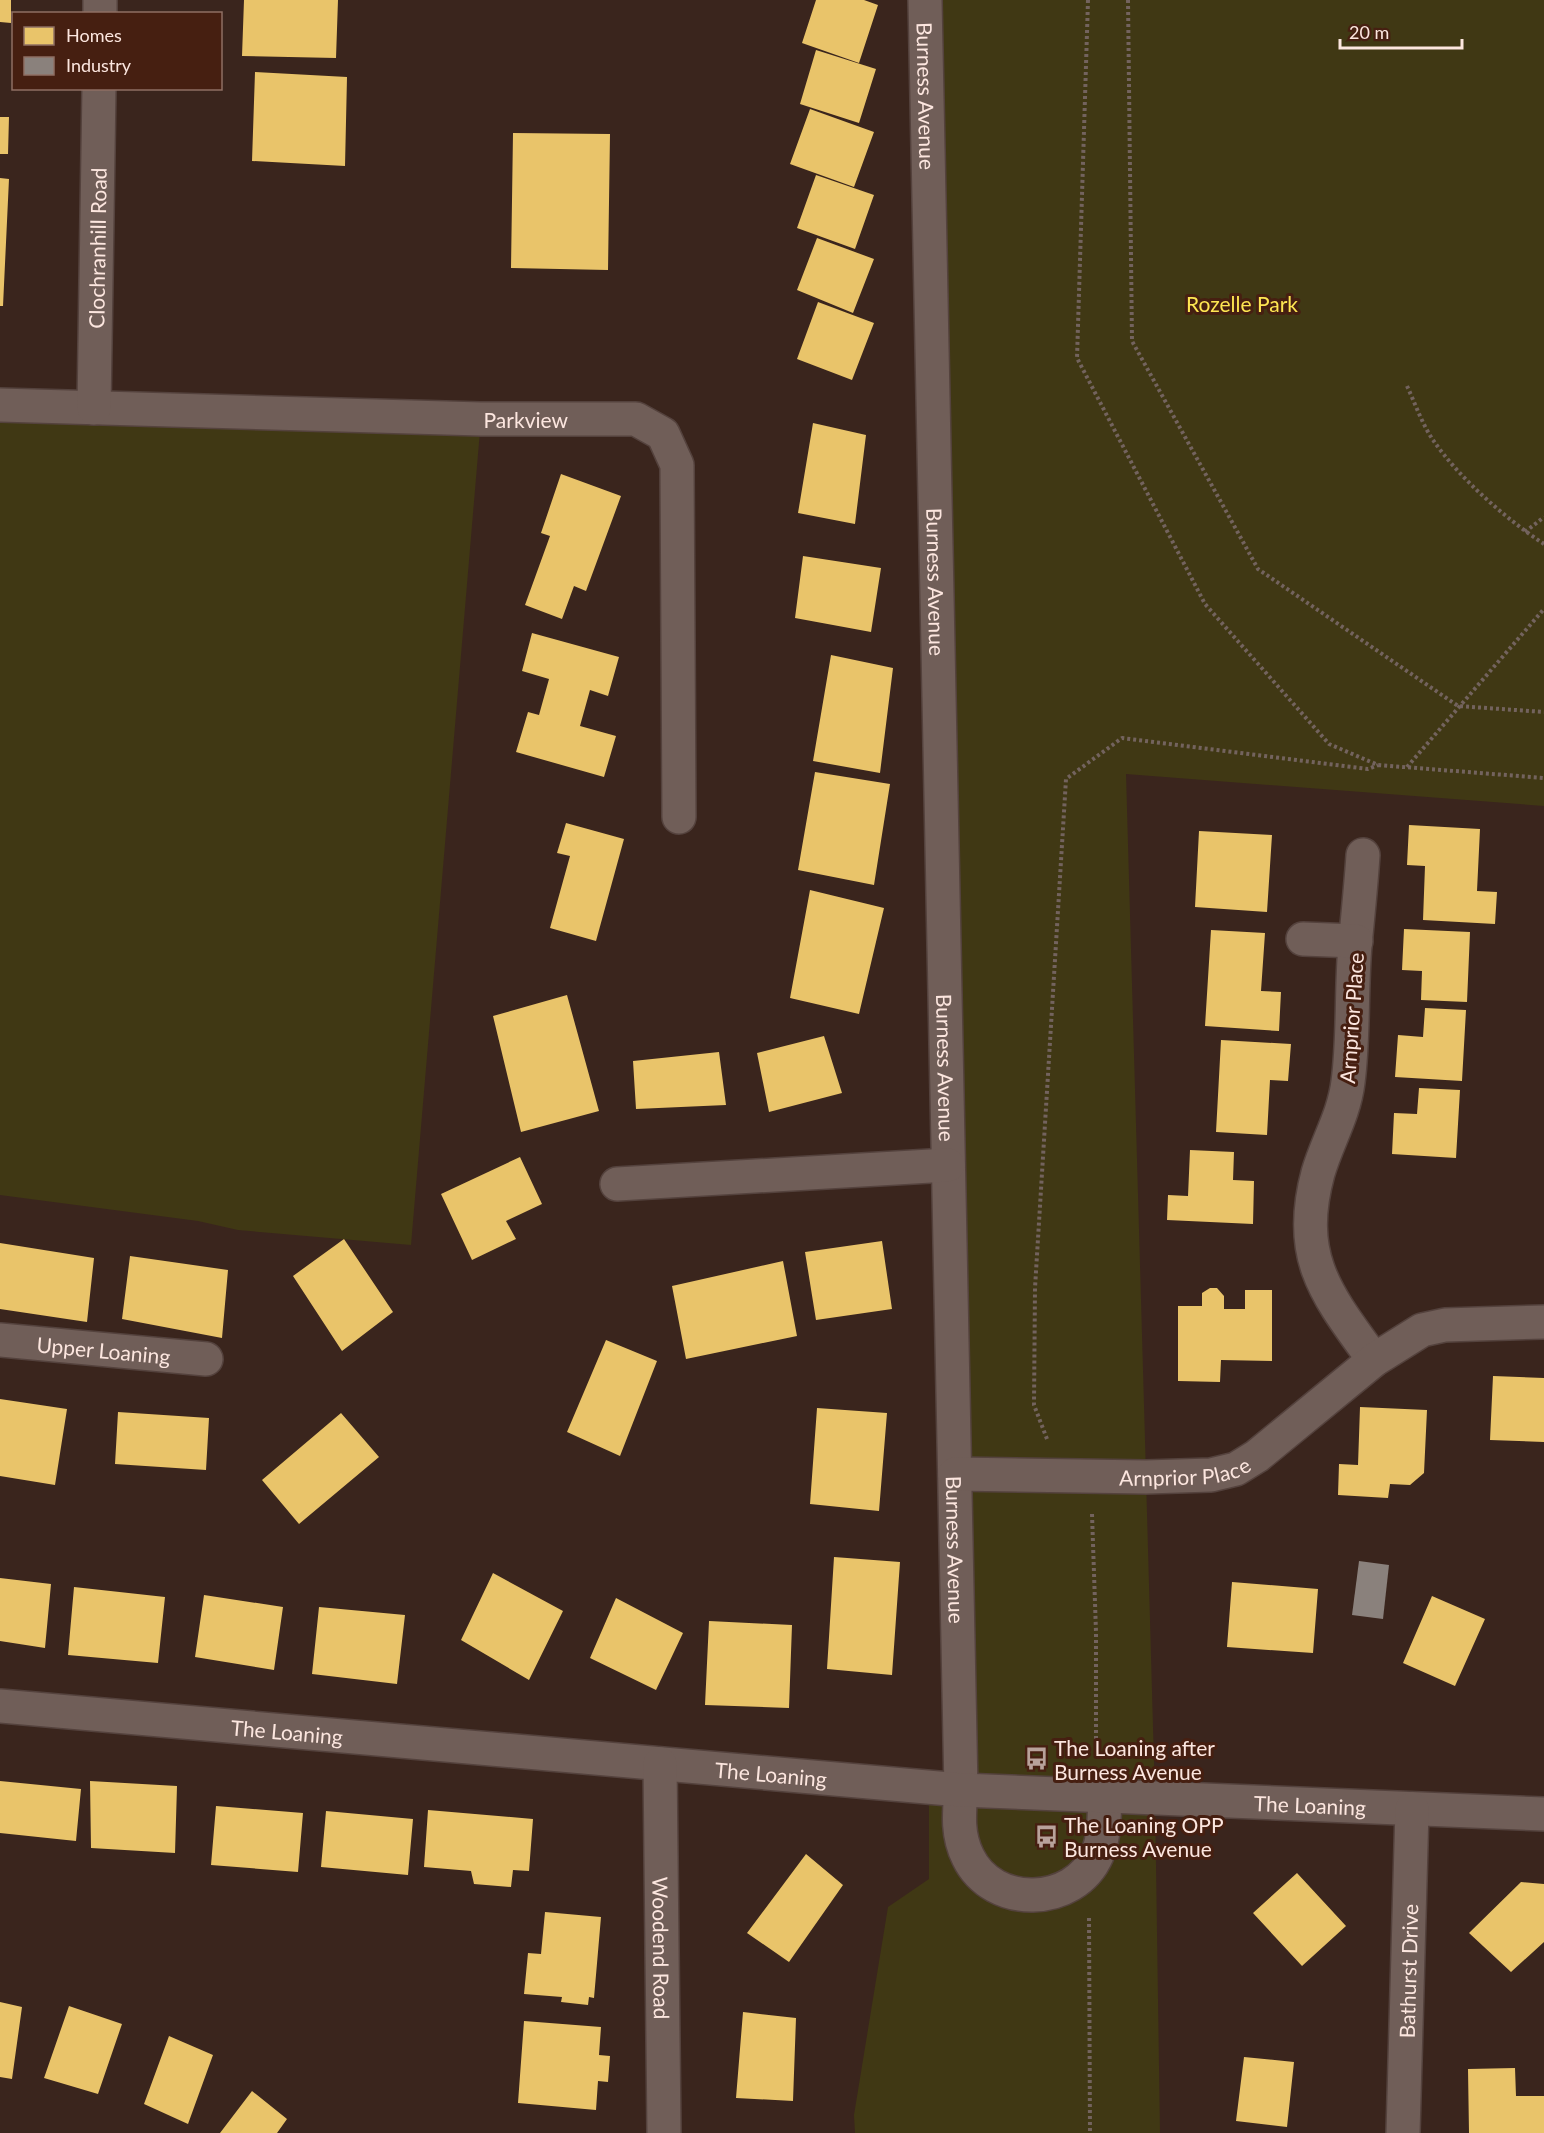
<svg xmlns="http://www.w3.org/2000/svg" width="1544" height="2133" viewBox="0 0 1544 2133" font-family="Lato,sans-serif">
<rect width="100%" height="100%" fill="#3a251d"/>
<path fill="#403814" d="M936 0H1544V806L1126 774 1146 1475 959 1472Z
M0 405 481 419 411 1245 238 1230 198 1221 0 1195Z
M959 1475 1146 1478 1155 1798 1160 2133H855L854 2115 888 1907 929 1879V1787L961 1790Z"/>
<path fill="#e9c46a" d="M0 0H11V23L0 22Z
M244 0H338L336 58 242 56Z
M816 0H864L878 5 859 63 802 43Z
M816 50 876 69 859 123 800 104Z
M255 72 347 77 345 166 252 161Z
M810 109 874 132 854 187 790 164Z
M0 117H9L8 154H0Z
M513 133 610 134 608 270 511 268Z
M816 175 874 195 855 249 797 228Z
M0 178 9 179 3 306H0Z
M817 238 874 259 853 313 797 290Z
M818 302 874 323 852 380 797 359Z
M813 423 866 435 855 524 798 513Z
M561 474 621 496 586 591 574 586 562 619 525 605 550 536 541 533Z
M803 556 881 568 871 632 795 618Z
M532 633 619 657 608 696 590 690 580 726 616 736 604 777 516 752 528 712 539 715 549 679 522 671Z
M831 655 893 668 880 773 813 761Z
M815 772 890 784 874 885 798 870Z
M566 823 624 839 596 941 550 928 570 856 557 853Z
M1409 825 1480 829 1477 891 1497 892 1495 924 1423 920 1425 866 1407 865Z
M1199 831 1272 835 1267 912 1195 907Z
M810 890 884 908 859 1014 790 998Z
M1404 929 1470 932 1467 1002 1421 1000 1422 971 1402 970Z
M1211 930 1265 933 1261 991 1281 992 1279 1031 1205 1026Z
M567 995 599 1111 521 1132 493 1016Z
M1425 1008 1466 1010 1462 1081 1395 1077 1398 1035 1423 1037Z
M824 1036 842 1093 769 1112 757 1053Z
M1221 1040 1291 1044 1288 1081 1270 1080 1267 1135 1216 1132Z
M719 1052 726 1105 636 1109 633 1061Z
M1419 1088 1460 1090 1456 1158 1392 1154 1394 1113 1417 1114Z
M1190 1150 1234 1152 1233 1180 1254 1181 1253 1224 1167 1220 1168 1195 1188 1196Z
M520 1157 542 1204 506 1221 516 1239 472 1260 441 1194Z
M344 1239 393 1312 342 1351 293 1276Z
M882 1241 892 1309 816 1320 805 1252Z
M0 1243 94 1258 87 1322 0 1309Z
M130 1256 228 1270 222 1338 122 1319Z
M783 1261 797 1336 686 1359 672 1286Z
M1210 1288H1217L1224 1296V1309H1245V1290H1272V1361L1221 1360 1220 1382 1178 1381V1306H1202V1293Z
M606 1340 657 1361 620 1456 567 1432Z
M1493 1376 1544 1378V1442L1490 1440Z
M0 1399 67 1409 55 1485 0 1476Z
M1360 1407 1427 1410 1424 1473 1410 1485 1390 1484 1388 1498 1338 1495 1339 1464 1358 1465Z
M817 1408 887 1413 879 1511 810 1504Z
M118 1412 209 1418 206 1470 115 1464Z
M341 1413 379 1457 299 1524 262 1480Z
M834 1557 900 1562 892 1675 827 1669Z
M493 1573 563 1611 529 1680 461 1640Z
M0 1578 51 1584 45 1648 0 1641Z
M1232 1582 1318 1589 1313 1653 1227 1647Z
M74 1587 165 1597 158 1663 68 1655Z
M204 1595 283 1607 274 1670 195 1657Z
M1432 1596 1485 1619 1455 1686 1403 1663Z
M616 1598 683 1633 656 1690 590 1658Z
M319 1607 405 1615 397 1684 312 1674Z
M709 1621 792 1625 789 1708 705 1705Z
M0 1781 81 1789 76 1841 0 1833Z
M90 1781 177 1786 175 1853 91 1848Z
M216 1806 303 1813 298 1872 211 1865Z
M428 1810 533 1819 529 1871 513 1870 511 1887 474 1884 471 1871 424 1867Z
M326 1811 413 1819 408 1875 321 1867Z
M806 1854 843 1885 789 1962 747 1933Z
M1297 1873 1346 1926 1302 1966 1253 1913Z
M1521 1882 1544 1884V1942L1511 1972 1469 1933Z
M545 1912 601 1917 594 1998 589 1997 588 2005 561 2002 562 1997 524 1994 528 1953 541 1954Z
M0 2002 22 2007 12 2079 0 2077Z
M69 2006 122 2024 98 2094 44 2078Z
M743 2012 796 2018 793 2101 736 2098Z
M524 2021 601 2027 599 2055 610 2056 608 2082 598 2081 596 2110 518 2103Z
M169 2036 213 2055 188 2124 144 2104Z
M1244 2057 1294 2062 1287 2127 1236 2121Z
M1515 2068 1516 2096H1544V2133H1469L1468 2069Z
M252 2091 287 2119 277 2133H220Z"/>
<path fill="#8a817c" d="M1359 1561 1389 1565 1383 1619 1352 1615Z"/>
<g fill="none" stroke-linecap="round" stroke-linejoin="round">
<defs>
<g id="minor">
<path id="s1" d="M925 0 961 1790C959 1814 957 1835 968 1857 993 1909 1074 1907 1097 1855 1105 1836 1104 1815 1105 1796"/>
<path d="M100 14V0"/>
<path id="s2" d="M0 405 481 419H636L663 434 677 465 679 817"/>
<path id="s3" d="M94 408 99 88"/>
<path d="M1363 855C1361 885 1358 915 1355 945 1351 991 1354 1037 1348 1082 1344 1115 1327 1142 1318 1173 1295 1258 1327 1295 1374 1360"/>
<path d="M1303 939 1356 941"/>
<path d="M617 1184 948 1165"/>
<path id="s4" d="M0 1340 206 1359"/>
<path id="s5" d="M955 1474 1146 1477 1211 1475 1236 1469 1257 1456 1374 1360 1422 1330 1445 1325 1544 1322"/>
<path id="s6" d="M0 1706 961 1790 1544 1814"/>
<path id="s7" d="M660 1764 664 2133"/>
<path id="s8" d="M1403 2133 1412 1809"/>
</g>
</defs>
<use href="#minor" stroke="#54423d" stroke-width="36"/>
<path stroke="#73635e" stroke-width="4" stroke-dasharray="3 3" stroke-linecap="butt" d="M1088 0 1077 358 1205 604 1329 744 1378 765 1544 778
M1128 0 1132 341 1258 569 1458 706 1544 712
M1407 386C1415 403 1422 424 1433 440 1459 478 1506 519 1544 544
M1525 532 1544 517
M1407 767 1544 609
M1047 1439 1034 1405 1035 1288 1066 779 1122 738 1368 769 1378 765
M1092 1514 1096 1632V1759
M1089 1918 1090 2133"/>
<use href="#minor" stroke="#705e58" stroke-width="33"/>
</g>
<defs>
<symbol id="bus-bare" viewBox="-9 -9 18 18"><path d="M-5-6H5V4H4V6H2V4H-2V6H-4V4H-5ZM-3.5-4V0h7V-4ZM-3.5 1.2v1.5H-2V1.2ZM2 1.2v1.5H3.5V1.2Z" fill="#b8a29b" stroke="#461f11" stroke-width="2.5" paint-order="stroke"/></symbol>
</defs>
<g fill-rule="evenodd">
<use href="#bus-bare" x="1020" y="1742" width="33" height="33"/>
<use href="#bus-bare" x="1030" y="1820" width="33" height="33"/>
</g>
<g text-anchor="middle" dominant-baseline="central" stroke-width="6" stroke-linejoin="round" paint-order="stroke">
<g font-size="21" fill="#fce6df" stroke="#461f11">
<text stroke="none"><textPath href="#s1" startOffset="96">Burness Avenue</textPath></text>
<text stroke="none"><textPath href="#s3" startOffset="160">Clochranhill Road</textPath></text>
<text stroke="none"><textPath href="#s2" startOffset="526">Parkview</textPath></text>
<text stroke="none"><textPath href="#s1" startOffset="582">Burness Avenue</textPath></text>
<text transform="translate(1351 1018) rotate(-86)">Arnprior Place</text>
<text stroke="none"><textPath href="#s1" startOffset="1068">Burness Avenue</textPath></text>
<text stroke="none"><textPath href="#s4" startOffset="104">Upper Loaning</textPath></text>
<text stroke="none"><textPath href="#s5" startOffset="230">Arnprior Place</textPath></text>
<text stroke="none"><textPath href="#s1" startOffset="1550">Burness Avenue</textPath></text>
<text stroke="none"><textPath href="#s6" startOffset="288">The Loaning</textPath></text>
<text stroke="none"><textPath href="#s6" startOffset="774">The Loaning</textPath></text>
<text stroke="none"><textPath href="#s6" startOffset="1314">The Loaning</textPath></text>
<text stroke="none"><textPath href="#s7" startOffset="184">Woodend Road</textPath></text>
<text stroke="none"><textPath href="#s8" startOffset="162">Bathurst Drive</textPath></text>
</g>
<g font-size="21" fill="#fee652" stroke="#461f11">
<text x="1242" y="303">Rozelle Park</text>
</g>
<g font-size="21" fill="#fce6df" stroke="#461f11" text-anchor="start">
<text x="1054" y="1747">The Loaning after<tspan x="1054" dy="24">Burness Avenue</tspan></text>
<text x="1064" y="1824">The Loaning OPP<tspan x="1064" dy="24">Burness Avenue</tspan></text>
</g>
</g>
<rect x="12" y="12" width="210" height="78" fill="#461f11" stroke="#8f6f63" stroke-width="1.5"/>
<rect x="24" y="27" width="30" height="18" fill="#e9c46a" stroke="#8f6f63" stroke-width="1.5"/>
<text x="66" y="42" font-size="18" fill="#fce6df">Homes</text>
<rect x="24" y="57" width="30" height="18" fill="#8a817c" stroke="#8f6f63" stroke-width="1.5"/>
<text x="66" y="72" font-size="18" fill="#fce6df">Industry</text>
<path d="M1340 39v9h122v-9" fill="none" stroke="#fce6df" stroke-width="3"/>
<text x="1349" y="39" font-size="18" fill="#fce6df" stroke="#461f11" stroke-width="4.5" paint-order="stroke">20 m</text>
</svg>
